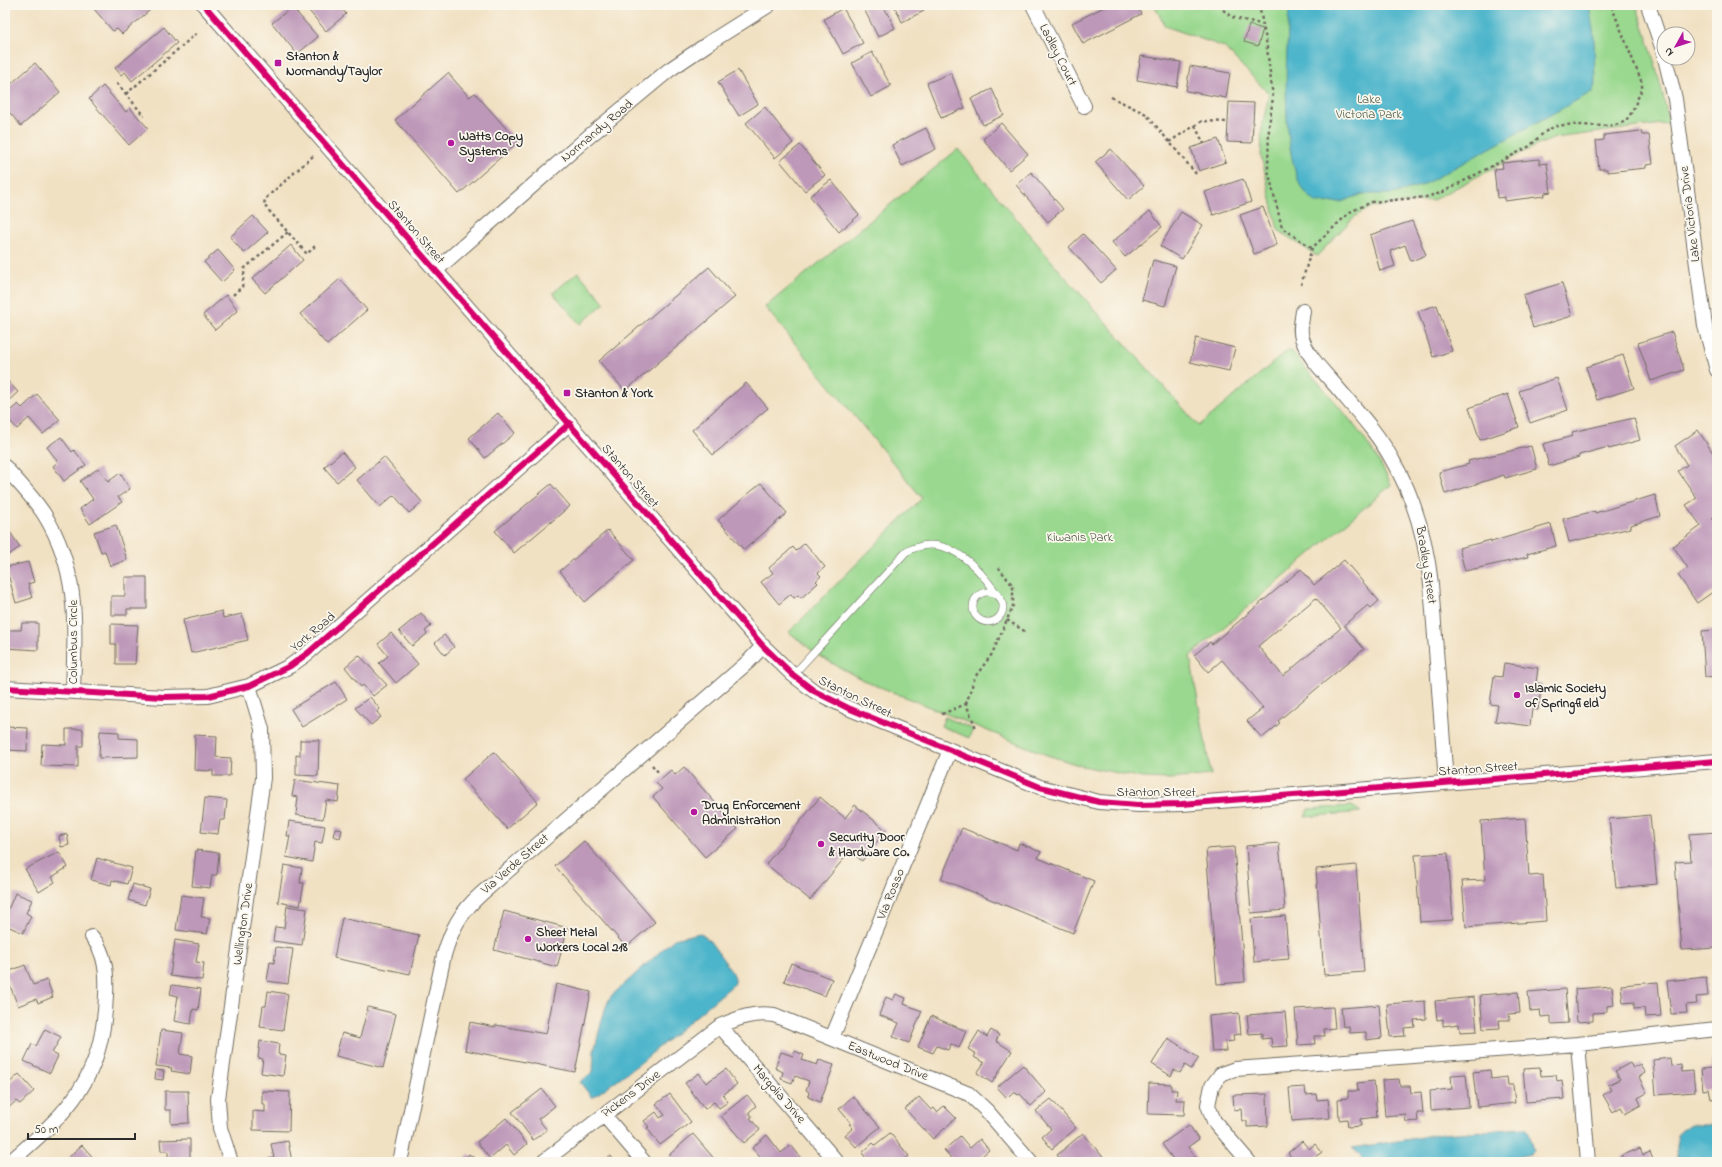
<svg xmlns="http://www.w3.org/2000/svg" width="1722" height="1167" viewBox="0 0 1722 1167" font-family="'Indie Flower',sans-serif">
<rect width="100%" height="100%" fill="#fbf7ec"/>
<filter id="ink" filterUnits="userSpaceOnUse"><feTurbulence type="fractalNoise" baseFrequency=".025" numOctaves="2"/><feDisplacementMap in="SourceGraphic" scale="8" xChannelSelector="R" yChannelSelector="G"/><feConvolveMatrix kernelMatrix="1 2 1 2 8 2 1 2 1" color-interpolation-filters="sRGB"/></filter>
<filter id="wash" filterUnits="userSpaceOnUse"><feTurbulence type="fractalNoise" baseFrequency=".012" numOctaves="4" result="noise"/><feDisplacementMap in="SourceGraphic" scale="16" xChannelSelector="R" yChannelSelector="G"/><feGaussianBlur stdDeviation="0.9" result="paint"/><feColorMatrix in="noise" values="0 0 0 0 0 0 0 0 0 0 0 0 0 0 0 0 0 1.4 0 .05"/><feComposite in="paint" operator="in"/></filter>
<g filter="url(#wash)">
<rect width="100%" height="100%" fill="#f1e1c3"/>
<path fill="#99d88e" stroke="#62825c" d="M1154 5H1636C1650 44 1661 83 1669 123L1555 138 1531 148 1433 200 1372 207 1354 217 1317 256 1278 230 1261 156 1262 128 1269 94 1224 47 1165 26Z
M958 149 1060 271 1199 426 1289 349C1324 390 1370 436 1391 485L1190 656 1211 775 1169 779 1143 778 1082 766 1047 755 863 680 819 656 789 632 922 498 765 307Z
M578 272 605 303 580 324 553 293Z
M945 717 973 729 969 738 941 726Z
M1352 806 1361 812 1305 817 1308 809Z"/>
<path fill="#4db5cb" stroke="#3c707b" d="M1289 5H1589L1594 36 1595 84 1592 92 1423 185 1392 194H1363L1341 202 1316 203C1312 198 1303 191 1300 185 1280 138 1287 56 1289 5Z
M700 933 709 940 733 973 735 979 733 985 639 1064 592 1098 580 1082 593 1072 594 1051 604 1012 610 997 674 939Z
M1691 1125H1717V1162H1678L1676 1135 1681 1129Z
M1525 1128 1528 1130 1534 1150 1530 1154 1496 1162H1364L1359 1153 1352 1148 1443 1134Z"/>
<g id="blocks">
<path fill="#bd98b9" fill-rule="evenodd" d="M95 5H145L150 10 122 34 117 29 113 31 94 9 97 6Z
M304 5H339L346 14 326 31Z
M862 5H883L895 28 878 37Z
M894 5H920L924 11 902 22Z
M1108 5H1137L1141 14 1083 44 1072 23Z
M292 7 318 37 297 54 272 23Z
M843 8 863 43 843 54 824 19Z
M1249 25 1263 29 1258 46 1244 42Z
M164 27 177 43 132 81 125 72 121 75 115 68Z
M872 52 891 86 871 97 852 63Z
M1141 56 1181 62 1177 87 1137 80Z
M35 63 60 92 21 126 5 107V89Z
M1190 66 1230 73 1226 98 1186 91Z
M738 70 758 104 739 116 718 82Z
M448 73 469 97 475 93 518 142 459 194 395 120Z
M951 73 965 108 941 118 927 83Z
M103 86 126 112 130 108 148 128 129 145 89 99Z
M992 89 1004 115 983 125 971 99Z
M1229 102 1254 103 1252 143 1227 142Z
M765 107 793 143 775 158 746 123Z
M1001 123 1028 154 1009 170 983 139Z
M926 128 936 149 902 166 892 145Z
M1641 131 1642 135H1649L1653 164 1646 165V168L1607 172V169H1599L1596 141 1604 140V135Z
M1218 139 1226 162 1199 171 1191 148Z
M800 145 825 175 805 191 780 161Z
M1111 149 1144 186 1128 200 1095 162Z
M1539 159 1540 164 1547 163 1551 192 1545 193 1544 196 1505 201V197L1497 198 1494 169 1503 168 1502 163Z
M1031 172 1063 209 1048 222 1016 185Z
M1243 179 1251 202 1213 215 1205 192Z
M831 180 859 215 839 232 810 196Z
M1263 207 1277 245 1254 254 1240 215Z
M1150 211 1162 227 1125 257 1112 242Z
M1181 212 1203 225 1182 259 1160 246Z
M253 216 268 232 244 253 230 237Z
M1412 221 1426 255 1411 261 1405 245 1390 251 1395 266 1380 271 1370 235Z
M1083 234 1116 270 1101 283 1069 247Z
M291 245 303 260 265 293 252 279Z
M218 250 235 270 222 282 204 262Z
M1153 260 1176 266 1165 306 1142 300Z
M709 267 735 297 625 391 599 361Z
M340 279 367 310 327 345 300 314Z
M1562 283 1572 316 1533 328 1523 295Z
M226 295 238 310 215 330 203 315Z
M1437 305 1452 351 1433 357 1418 311Z
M1672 332 1684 370 1651 381 1638 343Z
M1196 338 1235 348 1229 371 1190 362Z
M1623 355 1634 388 1597 400 1586 367Z
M5 378 18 392 5 404Z
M1557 378 1568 410 1530 423 1519 391Z
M746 383 768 408 713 455 692 430Z
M37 394 60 420 43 434 29 418 17 429 5 415 18 404 22 408Z
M1508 394 1519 427 1480 440 1469 408Z
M498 413 515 433 485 458 469 438Z
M1634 418 1640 440 1609 449 1608 447 1579 455V457L1549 466 1543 444 1573 436 1572 432Z
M1698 430 1717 459V515L1712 518 1717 525V589L1697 603 1678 575 1688 568 1673 546 1701 526 1686 505 1697 498 1678 471 1687 465 1675 446Z
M61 437 72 452 74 450 86 465 64 481 53 466 58 462 47 447Z
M1531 446 1537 469 1505 478 1504 475 1445 494 1439 472 1469 464 1468 461Z
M342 452 355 467 337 482 324 467Z
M384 457 422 502 409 513 394 495 380 507 357 480Z
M99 468 108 482 120 473 130 489 118 497 122 502 90 524 80 509 93 499 80 481Z
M761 483 787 513 744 550 718 520Z
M551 484 570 506 514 553 495 531Z
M1655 495 1660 516 1631 525V528L1569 542 1563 519 1595 511V513Z
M1551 524 1556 546 1527 554 1528 557 1465 571 1459 548 1491 540V542Z
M116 525 127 560 110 566 105 551 101 552 94 532Z
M608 530 634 560 585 602 560 571Z
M10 532 20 547 7 556 5 553V535Z
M805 543 825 567 818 573 821 576 816 581 818 583 801 598 798 595 794 598 791 594 779 604 761 582 773 573 769 568 793 547 796 551Z
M1344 560 1379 601 1371 608 1368 605 1344 625 1364 649 1278 721 1280 723 1262 738 1247 721 1263 708 1222 660 1208 672 1194 655 1210 642 1212 644 1301 569 1314 585ZM1316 598 1341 628 1283 676 1258 646Z
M28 562 34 582 28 584 32 598 16 603 6 567Z
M125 577H147V609H127V615H111V596H125Z
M222 611 223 618 242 614 248 640 191 653 183 620Z
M421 613 431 626 425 631 427 634 412 646 399 631Z
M22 623H38V650L5 648V630H21Z
M111 624 138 625 135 664H116V644H111Z
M1717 630V676L1705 677 1702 631Z
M391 633 418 664 396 683 379 663 388 656 378 644Z
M444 635 454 647 445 655 435 643Z
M359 655 387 685 373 696 363 685 361 687 345 667Z
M1504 663 1538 668 1536 683 1542 684 1538 710 1532 709 1530 726 1495 721 1498 705 1490 704 1494 676 1502 677Z
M336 682 347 699 302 727 291 709Z
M370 697 380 709 377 712 381 717 371 725 355 708Z
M6 727 28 728 27 751 5 750Z
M66 729H83V746H78V767L41 766 42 744 66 745Z
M100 731 119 732V738L138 739V757L99 758Z
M195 735 217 736 216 757 231 758 230 776H213V771L194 770Z
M300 740H319L318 776 296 775V755L300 756Z
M494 752 538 802 507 829 463 779Z
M684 767 738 829 705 857 653 797 662 789 656 783 671 770 675 775Z
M295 780 340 786 338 802 326 800 323 819 296 815 298 797 292 796Z
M820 797 845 818 855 805 886 830 862 861 850 851 810 900 766 864Z
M205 798 227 800 225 820H220L218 834 201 832Z
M1650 815 1657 884 1616 888 1609 819Z
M1525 818 1529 876 1543 875 1546 921 1466 927 1462 881 1485 880 1481 821Z
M289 821 325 826 322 843 315 842 312 862 286 857 290 836H287Z
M335 828 342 830 340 838 333 836Z
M962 828 1017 850 1019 843 1041 852 1038 858 1094 881 1073 933 941 879Z
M1717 832V948L1682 950 1675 862 1691 861 1689 834Z
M67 834 69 845 61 847 59 836Z
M584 841 655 922 626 947 555 866Z
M1279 843 1285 910 1251 913 1246 846Z
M1234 847 1245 982 1217 984 1206 849Z
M196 850 219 853 217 875H212L210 888 192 886Z
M59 852 68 867 52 877 55 882 39 892 25 869Z
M1448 853 1453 920 1420 922 1415 855Z
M97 858 132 868 127 884 112 880 111 885 91 880Z
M284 865 302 868 300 883H304L300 906 278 902Z
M1356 865 1364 972 1324 975 1316 869Z
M133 884 150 889 145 905 128 900Z
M15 893 32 900 26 913 31 916 23 933 5 925V917Z
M181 895 204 898 201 917 210 918 207 934 176 930Z
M287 906 307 909 302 945 273 941 275 927 284 928Z
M504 911 568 928 557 967 494 950Z
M1285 916 1289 959 1254 962 1251 919Z
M342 918 419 935 410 974 334 958Z
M175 940 199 944 196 962 204 963 202 980 170 976Z
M276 947 293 949 288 984 267 981 270 962 274 963Z
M791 963 832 979 825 996 784 981Z
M25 965 33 985 47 980 53 997 38 1003 36 999 18 1006 5 973Z
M1706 977 1708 996 1696 997 1697 1004 1686 1005 1687 1013 1671 1014 1667 981Z
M1658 982 1661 1016 1645 1017 1644 1008 1634 1009V1002L1623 1003 1621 985Z
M556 984 591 992 575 1072 465 1050 470 1022 495 1027 496 1025 546 1034Z
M172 985 201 989 198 1010 193 1009 191 1024 174 1021 178 996 170 994Z
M1612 986 1614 1005 1607 1006V1012L1593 1013V1021L1577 1022 1575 989Z
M1565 989 1568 1023 1551 1024V1016L1541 1017 1540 1010 1530 1011 1528 992Z
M268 991 288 994 283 1030 260 1027 263 1006H266Z
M1518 992 1520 1013 1509 1014 1510 1020H1499L1500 1028 1483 1029 1480 995Z
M896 994 906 998 904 1004 922 1011 909 1043 893 1037 899 1023 879 1015 886 997 893 1000Z
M1474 997 1477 1031 1460 1032 1459 1024 1443 1026V1019L1437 1020 1435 1001Z
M1425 1001 1426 1019 1414 1020 1415 1027 1404 1028 1405 1036 1390 1037 1387 1004Z
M1379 1005 1382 1038 1366 1040V1032L1350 1033 1349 1026 1343 1027 1341 1008Z
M368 1007 396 1014 383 1068 336 1056 342 1033 360 1038Z
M1333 1007 1335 1028 1324 1029 1325 1036H1314L1315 1044 1298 1045 1295 1009Z
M1285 1012 1288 1046 1272 1047 1271 1038 1262 1039V1033L1249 1034 1247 1015Z
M1239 1013 1241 1034 1233 1035 1234 1041 1225 1042 1226 1051 1212 1052 1209 1016Z
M931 1016 966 1031 959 1048 951 1044 948 1050 937 1046 933 1053 918 1047Z
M45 1029 61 1037 52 1053 58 1056 50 1073 24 1061 32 1044 36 1046Z
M161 1030 183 1033 180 1054 192 1056 190 1074 171 1071 172 1068 156 1066Z
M991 1030 999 1035 996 1041 1012 1051 992 1083 977 1073 984 1063 974 1057 976 1054 968 1049 979 1031 987 1037Z
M1168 1038 1199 1058 1191 1069 1185 1065 1180 1073 1174 1070 1171 1076 1152 1064Z
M260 1041 279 1044 278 1054 286 1055 283 1076 261 1073 263 1059 258 1058Z
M795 1051 804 1055 802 1060 817 1065 819 1060 834 1065 820 1102 808 1097 809 1092 806 1090 809 1081 795 1076 792 1083 781 1079 783 1072 775 1068 781 1052 793 1056Z
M1670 1058 1671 1066 1681 1065 1682 1072 1693 1071 1695 1092 1656 1095 1653 1060Z
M1717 1060V1098L1711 1099 1709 1089 1703 1090 1701 1069 1712 1068 1711 1061Z
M1630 1063 1633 1068 1640 1064 1645 1073 1639 1077 1647 1093 1638 1098 1641 1105 1625 1114 1621 1107 1613 1112 1603 1095 1611 1090 1608 1085 1620 1079 1615 1071Z
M1023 1065 1046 1092 1031 1106 1020 1094 1018 1095 1014 1091 1007 1098 997 1087Z
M1540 1068 1541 1076 1556 1075 1557 1081 1562 1080 1564 1099 1526 1102 1523 1069Z
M726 1069 737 1084 723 1095 728 1102 719 1108 714 1102 705 1109 685 1083 699 1073 706 1083Z
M156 1070 164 1071 163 1080 155 1079Z
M1490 1070 1491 1079 1507 1077 1508 1085H1513L1515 1103 1477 1107 1473 1072Z
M19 1074 34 1091 20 1104 16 1101 5 1111V1087Z
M1466 1074 1469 1107 1431 1110 1430 1091 1452 1089 1451 1075Z
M1399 1079 1400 1086H1410L1411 1093 1421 1092 1423 1113H1417L1418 1121 1406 1122 1405 1114 1385 1116 1382 1080Z
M1374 1081 1377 1117 1360 1119 1361 1126 1348 1127 1347 1119 1339 1120 1338 1099 1348 1098V1091H1358L1357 1083Z
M1149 1083 1171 1084V1090H1177L1176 1100H1185L1184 1115 1148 1114Z
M1305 1087 1306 1095 1316 1094 1317 1100 1328 1099 1330 1118 1292 1121 1289 1088Z
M542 1089 555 1106 538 1119 547 1130 533 1140 512 1112Z
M165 1091H188L189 1123 171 1124V1110H165Z
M262 1091 290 1092 289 1131 253 1130V1111L265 1112V1104H262Z
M670 1094 691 1122 660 1145 647 1128 649 1127 644 1121 656 1112 660 1118 665 1115 656 1104Z
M1267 1094 1268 1126 1247 1127V1121H1242L1241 1109 1234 1110 1233 1095Z
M747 1095 756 1106 749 1112 752 1117 750 1118 760 1130 744 1143 721 1116Z
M853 1096 880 1127 856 1147 845 1135 853 1128 849 1124 851 1123 839 1109Z
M919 1097 931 1110 934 1108 937 1112 944 1106 956 1118 933 1139 905 1109Z
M1051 1099 1076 1128 1052 1149 1042 1137 1051 1129 1036 1111Z
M506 1118 527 1144 514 1155 506 1145 490 1159 477 1142Z
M1189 1125 1199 1139 1188 1147 1199 1162H1175L1162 1144Z
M890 1133 909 1156 902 1162H886L883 1158 878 1162H869L862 1153 873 1143 875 1145Z
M1083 1133 1106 1161 1076 1162 1075 1160 1072 1162H1062L1057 1155Z
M693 1134 717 1162H692L688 1158 684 1162H675L669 1155Z
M767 1135 781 1153 791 1145 801 1158 796 1162H764L752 1148Z
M960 1136 970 1148 980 1139 989 1150 975 1162H955L944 1150Z
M190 1139V1160H186V1162H168V1151H161L160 1140Z
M288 1141 292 1162H269L268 1159 274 1158 271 1144Z
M1302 1141 1309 1149 1315 1144 1322 1152 1315 1157 1320 1162H1287L1292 1158 1288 1153Z
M82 1145 97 1162H70L67 1159Z
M1640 1148 1643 1155 1650 1152 1654 1162H1623L1621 1156Z
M469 1154 480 1162H462Z
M611 1156 615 1162H603Z
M995 1157 999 1162H989Z"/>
</g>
</g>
<g filter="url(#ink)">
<use href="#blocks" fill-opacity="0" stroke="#706b60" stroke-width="1"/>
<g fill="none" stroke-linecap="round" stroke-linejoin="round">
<defs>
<path id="lane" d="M973 607a15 15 0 1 1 30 0a15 15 0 1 1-30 0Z
M793 675 906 552C944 530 976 564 997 594"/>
<path id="street" d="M204 5 763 646 793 675 814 691 848 708 1040 787 1099 802 1138 805 1182 804 1717 761
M1033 5 1084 106
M1648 5 1664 53
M1665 58 1675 99 1705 326 1717 370
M435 271 587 138 669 70 715 39 769 5
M1303 311C1302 319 1299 331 1302 338 1308 357 1323 371 1335 385 1356 410 1379 434 1394 463 1416 501 1426 541 1431 584L1446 782
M5 467C18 482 33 497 44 514 80 571 75 628 73 692
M5 688 164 697 208 696 249 686 290 666 308 653 570 423
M720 1026 837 1162
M832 1038 950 750
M1578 1044 1717 1029
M604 1115 644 1162
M10 1162C70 1110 103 1079 106 995 107 975 106 953 92 937
M231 1162 220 1128 218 1099 263 778 262 729 249 686
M400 1162 444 955C452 928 460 913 481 894L748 662 763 646
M543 1162 720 1026C739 1018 753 1012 774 1015L969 1094 987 1111 1031 1162
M1249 1162 1214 1121 1208 1105 1212 1086 1221 1074 1235 1069 1578 1044 1588 1162"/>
</defs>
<use href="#lane" stroke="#706b60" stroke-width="8"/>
<use href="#street" stroke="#706b60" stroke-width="16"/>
<path stroke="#706b60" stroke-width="2.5" stroke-dasharray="3 3" stroke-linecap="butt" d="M1219 5C1234 24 1242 17 1263 25
M1259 5 1266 40 1273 97 1269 126 1268 170 1282 228 1312 248
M117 83 144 116
M126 94 197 33
M1111 97 1146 114 1197 175
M1195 126 1204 144
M1169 142 1202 121 1228 122
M313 156 265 199 264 205 307 254 317 244
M1301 285 1312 248 1350 212 1372 202 1426 197 1441 193 1530 146C1538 138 1544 131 1554 127 1574 120 1614 133 1627 119 1634 111 1637 98 1642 89V83L1611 5
M233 295 242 287 245 268 288 232
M1007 620 1026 632
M966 704 975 677 992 654 1013 606V586L999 568
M942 714 966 704 976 728
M652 765 659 773"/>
<use href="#lane" stroke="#fff" stroke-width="7"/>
<use href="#street" stroke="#fff" stroke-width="14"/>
<defs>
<path id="cycleway" d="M204 5 763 646 793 675 814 691 848 708 1040 787 1099 802 1138 805 1182 804 1717 761
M5 688 164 697 208 696 249 686 290 666 308 653 570 423"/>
</defs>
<use href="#cycleway" stroke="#fbf7ec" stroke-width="8"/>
<use href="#cycleway" stroke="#d6006c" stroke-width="6"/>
</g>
</g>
<g fill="#b5179e" stroke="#fbf7ec" stroke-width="1.5">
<rect x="274" y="59" width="8" height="8" rx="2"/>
<circle cx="451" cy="143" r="4"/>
<rect x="563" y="389" width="8" height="8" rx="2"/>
<circle cx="1517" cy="695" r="4"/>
<circle cx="694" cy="812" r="4"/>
<circle cx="821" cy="844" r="4"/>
<circle cx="528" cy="939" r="4"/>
</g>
<g text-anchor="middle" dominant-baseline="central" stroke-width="3.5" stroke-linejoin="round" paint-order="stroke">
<g font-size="13" fill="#2b2b2b" stroke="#fbf7ec">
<text transform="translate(1058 55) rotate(63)">Ladley Court</text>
<text transform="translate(597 131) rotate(-40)">Normandy Road</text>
<text transform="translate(1690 214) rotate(-97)">Lake Victoria Drive</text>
<text transform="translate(416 232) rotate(49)">Stanton Street</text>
<text transform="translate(630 476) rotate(49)">Stanton Street</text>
<text transform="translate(1426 565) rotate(81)">Bradley Street</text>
<text transform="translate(313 632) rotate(-40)">York Road</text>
<text transform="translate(73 642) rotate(-90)">Columbus Circle</text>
<text transform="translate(855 697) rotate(26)">Stanton Street</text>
<text transform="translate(1478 769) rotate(-4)">Stanton Street</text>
<text x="1156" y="792">Stanton Street</text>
<text transform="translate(515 864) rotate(-41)">Via Verde Street</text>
<text transform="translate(891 894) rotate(-68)">Via Rosso</text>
<text transform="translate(243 924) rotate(-82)">Wellington Drive</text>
<text transform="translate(888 1061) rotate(22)">Eastwood Drive</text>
<text transform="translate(631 1094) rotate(-37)">Pickens Drive</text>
<text transform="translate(779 1094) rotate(49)">Margolia Drive</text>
</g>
<g font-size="13" font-weight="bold" fill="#2b2b2b" stroke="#fbf7ec" text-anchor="start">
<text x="286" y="56">Stanton &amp;<tspan x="286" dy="15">Normandy/Taylor</tspan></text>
<text x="459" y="136">Watts Copy<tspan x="459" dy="15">Systems</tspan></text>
<text x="575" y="393">Stanton &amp; York</text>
<text x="1525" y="688">Islamic Society<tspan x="1525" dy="15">of Springfield</tspan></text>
<text x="702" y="805">Drug Enforcement<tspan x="702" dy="15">Administration</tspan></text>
<text x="829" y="837">Security Door<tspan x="829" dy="15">&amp; Hardware Co.</tspan></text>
<text x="536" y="932">Sheet Metal<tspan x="536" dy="15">Workers Local 218</tspan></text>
</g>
<g font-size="13" fill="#465644" stroke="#fbf7ec">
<text x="1369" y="99">Lake<tspan x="1369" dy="15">Victoria Park</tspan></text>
<text x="1080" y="537">Kiwanis Park</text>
</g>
</g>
<rect width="1722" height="1167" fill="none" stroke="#fbf7ec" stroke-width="20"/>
<g transform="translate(1676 46) rotate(231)"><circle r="19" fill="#fbf7ec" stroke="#a8a59f"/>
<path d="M0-3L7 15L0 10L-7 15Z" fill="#b5179e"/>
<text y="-6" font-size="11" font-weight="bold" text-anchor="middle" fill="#2b2b2b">N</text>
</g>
<path d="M28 1133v6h107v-6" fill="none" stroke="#2b2b2b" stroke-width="2"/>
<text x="34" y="1133" font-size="12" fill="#2b2b2b" stroke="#fbf7ec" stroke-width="3" paint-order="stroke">50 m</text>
</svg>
